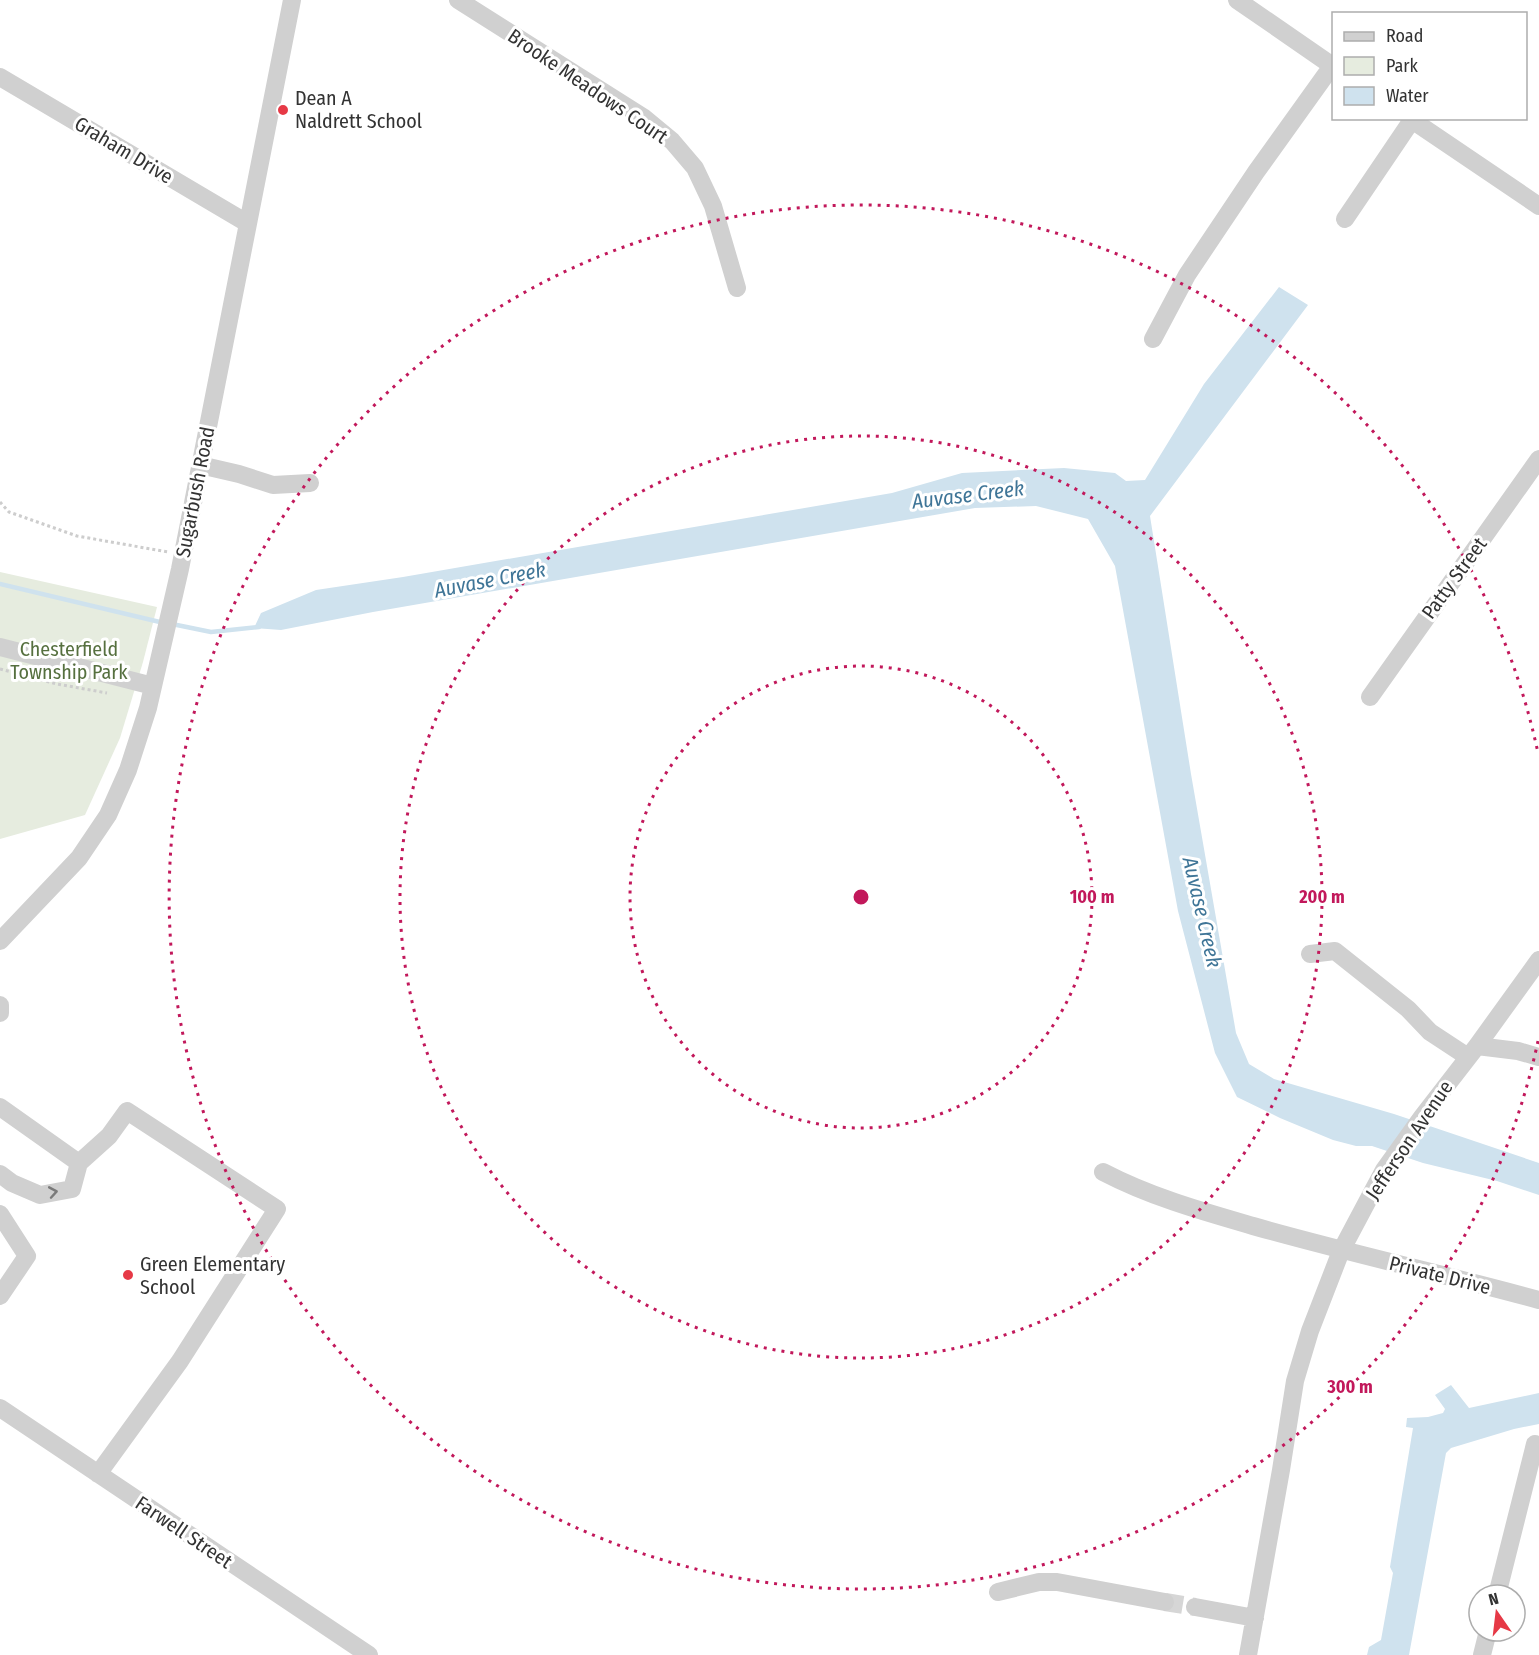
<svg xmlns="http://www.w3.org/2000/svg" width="1539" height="1655" viewBox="0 0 1539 1655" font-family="'Fira Sans Condensed',sans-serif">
<rect width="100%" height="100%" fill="#fff"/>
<path fill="#e6ecdf" d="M0 572 157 607 143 662 120 738 85 815 0 839Z"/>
<path fill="#cfe2ee" d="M1279 287 1308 305 1150 516 1191 774 1236 1033 1249 1064 1274 1079 1394 1114 1539 1163V1195L1497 1181 1423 1163 1372 1146H1356L1333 1140 1280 1118 1237 1097 1215 1053 1178 911 1115 566 1088 519 1036 506 975 508 373 612 281 630 254 628 261 613 316 590 403 577 892 493 962 473 1064 468 1115 473 1126 481 1145 480 1204 384Z
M1451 1385 1469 1408 1539 1393V1424L1514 1429 1451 1448 1446 1453 1409 1655H1367L1369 1647 1381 1640 1393 1573 1390 1567 1413 1428 1406 1427 1407 1418 1428 1417 1443 1413 1445 1409 1435 1395Z"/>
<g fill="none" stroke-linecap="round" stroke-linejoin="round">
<path stroke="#cfe2ee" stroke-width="4.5" d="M0 584 164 623
M172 624 211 632 259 627"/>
<path stroke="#d6d6d6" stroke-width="18" stroke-dasharray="18 9" stroke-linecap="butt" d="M1165 1602 1195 1607"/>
<path stroke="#cdcdcd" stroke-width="3" stroke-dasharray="3 3" stroke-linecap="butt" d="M0 502 9 512 77 536 168 552
M0 669 57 684 107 693"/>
<path stroke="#d0d0d0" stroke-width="18" d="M458 0 643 117 672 141 695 168 713 206 737 288
M1237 0 1334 67
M0 77 247 223
M1409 118 1539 206
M1345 219 1412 120
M1153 339 1187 275 1256 172 1332 66
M200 465 239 474 273 485 310 483
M0 647 153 686
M1370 697 1539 459
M0 941 79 858 108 815 128 770 148 708 180 569 292 0
M1310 954 1335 951 1408 1009 1430 1032 1468 1057
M0 1005V1013
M1477 1046 1518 1051 1539 1057
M0 1107 79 1163 72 1189 40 1195 12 1183 0 1174
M79 1163 109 1136 127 1111 277 1209 180 1361 98 1474
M1103 1172C1151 1197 1201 1211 1253 1226 1348 1253 1444 1274 1539 1300
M0 1214 27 1256 0 1296
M0 1408 369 1655
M998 1592 1039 1582H1057L1165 1602
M1497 1595 1535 1444
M1195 1607 1255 1618
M1248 1655 1281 1470 1295 1381 1310 1331 1341 1251 1384 1170 1422 1117 1477 1046 1539 960
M1482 1655 1488 1631"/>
</g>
<defs><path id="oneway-chevron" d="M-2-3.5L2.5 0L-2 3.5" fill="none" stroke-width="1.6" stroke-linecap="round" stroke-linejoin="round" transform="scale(1.5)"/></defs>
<use stroke="#7a7a7a" href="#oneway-chevron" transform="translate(53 1192) rotate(-10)"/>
<g fill="none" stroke="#c2185b" stroke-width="3" stroke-dasharray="3 6">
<circle cx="861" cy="897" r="231"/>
<circle cx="861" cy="897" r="461"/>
<path d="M1538 1041A692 692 0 1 1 1538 753"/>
</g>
<g fill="#e63946" stroke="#fff" stroke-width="2">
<circle cx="283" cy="110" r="6"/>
<circle cx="128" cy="1275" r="6"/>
</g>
<g text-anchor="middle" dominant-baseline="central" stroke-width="6" stroke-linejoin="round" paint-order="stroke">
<g font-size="20" fill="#333" stroke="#fff">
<text transform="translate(588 86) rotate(34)">Brooke Meadows Court</text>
<text transform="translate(124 150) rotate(31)">Graham Drive</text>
<text transform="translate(195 492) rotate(-79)">Sugarbush Road</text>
<text transform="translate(1454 578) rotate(-54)">Patty Street</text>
<text transform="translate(1409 1140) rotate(-56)">Jefferson Avenue</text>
<text transform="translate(1440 1275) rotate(14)">Private Drive</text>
<text transform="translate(184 1532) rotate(34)">Farwell Street</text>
</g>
<g font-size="20" fill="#333" stroke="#fff" text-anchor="start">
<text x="295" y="98">Dean A<tspan x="295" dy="23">Naldrett School</tspan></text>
<text x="140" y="1264">Green Elementary<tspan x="140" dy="23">School</tspan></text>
</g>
<g font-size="20" fill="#56703f" stroke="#fff">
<text x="69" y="649">Chesterfield<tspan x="69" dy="23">Township Park</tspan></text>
</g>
<g font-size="21" font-style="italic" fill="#3f7597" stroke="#fff">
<text transform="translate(968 495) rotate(-7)">Auvase Creek</text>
<text transform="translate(490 580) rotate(-11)">Auvase Creek</text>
<text transform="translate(1202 912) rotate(77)">Auvase Creek</text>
</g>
</g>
<circle cx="861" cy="897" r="9" fill="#c2185b" stroke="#fff" stroke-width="3"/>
<g font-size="18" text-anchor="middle" font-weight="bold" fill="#c2185b" stroke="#fff" stroke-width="6" stroke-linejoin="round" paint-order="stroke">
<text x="1092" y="903">100 m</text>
<text x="1322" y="903">200 m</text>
<text x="1350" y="1393">300 m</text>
</g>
<rect x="1332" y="12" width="195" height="108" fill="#ffffff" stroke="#adadad" stroke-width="1.5"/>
<rect x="1344" y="32" width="30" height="9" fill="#d0d0d0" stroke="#adadad" stroke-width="1.5"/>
<text x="1386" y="42" font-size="18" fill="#333333">Road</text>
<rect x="1344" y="57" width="30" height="18" fill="#e6ecdf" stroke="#adadad" stroke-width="1.5"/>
<text x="1386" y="72" font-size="18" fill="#333333">Park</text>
<rect x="1344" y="87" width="30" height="18" fill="#cfe2ee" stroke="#adadad" stroke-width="1.5"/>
<text x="1386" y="102" font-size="18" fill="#333333">Water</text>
<g transform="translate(1497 1613) rotate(346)"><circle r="28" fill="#ffffff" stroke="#adadad" stroke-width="1.5"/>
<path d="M0-4.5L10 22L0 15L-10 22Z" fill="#e63946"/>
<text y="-9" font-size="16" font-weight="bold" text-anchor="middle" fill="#333333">N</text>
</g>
</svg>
